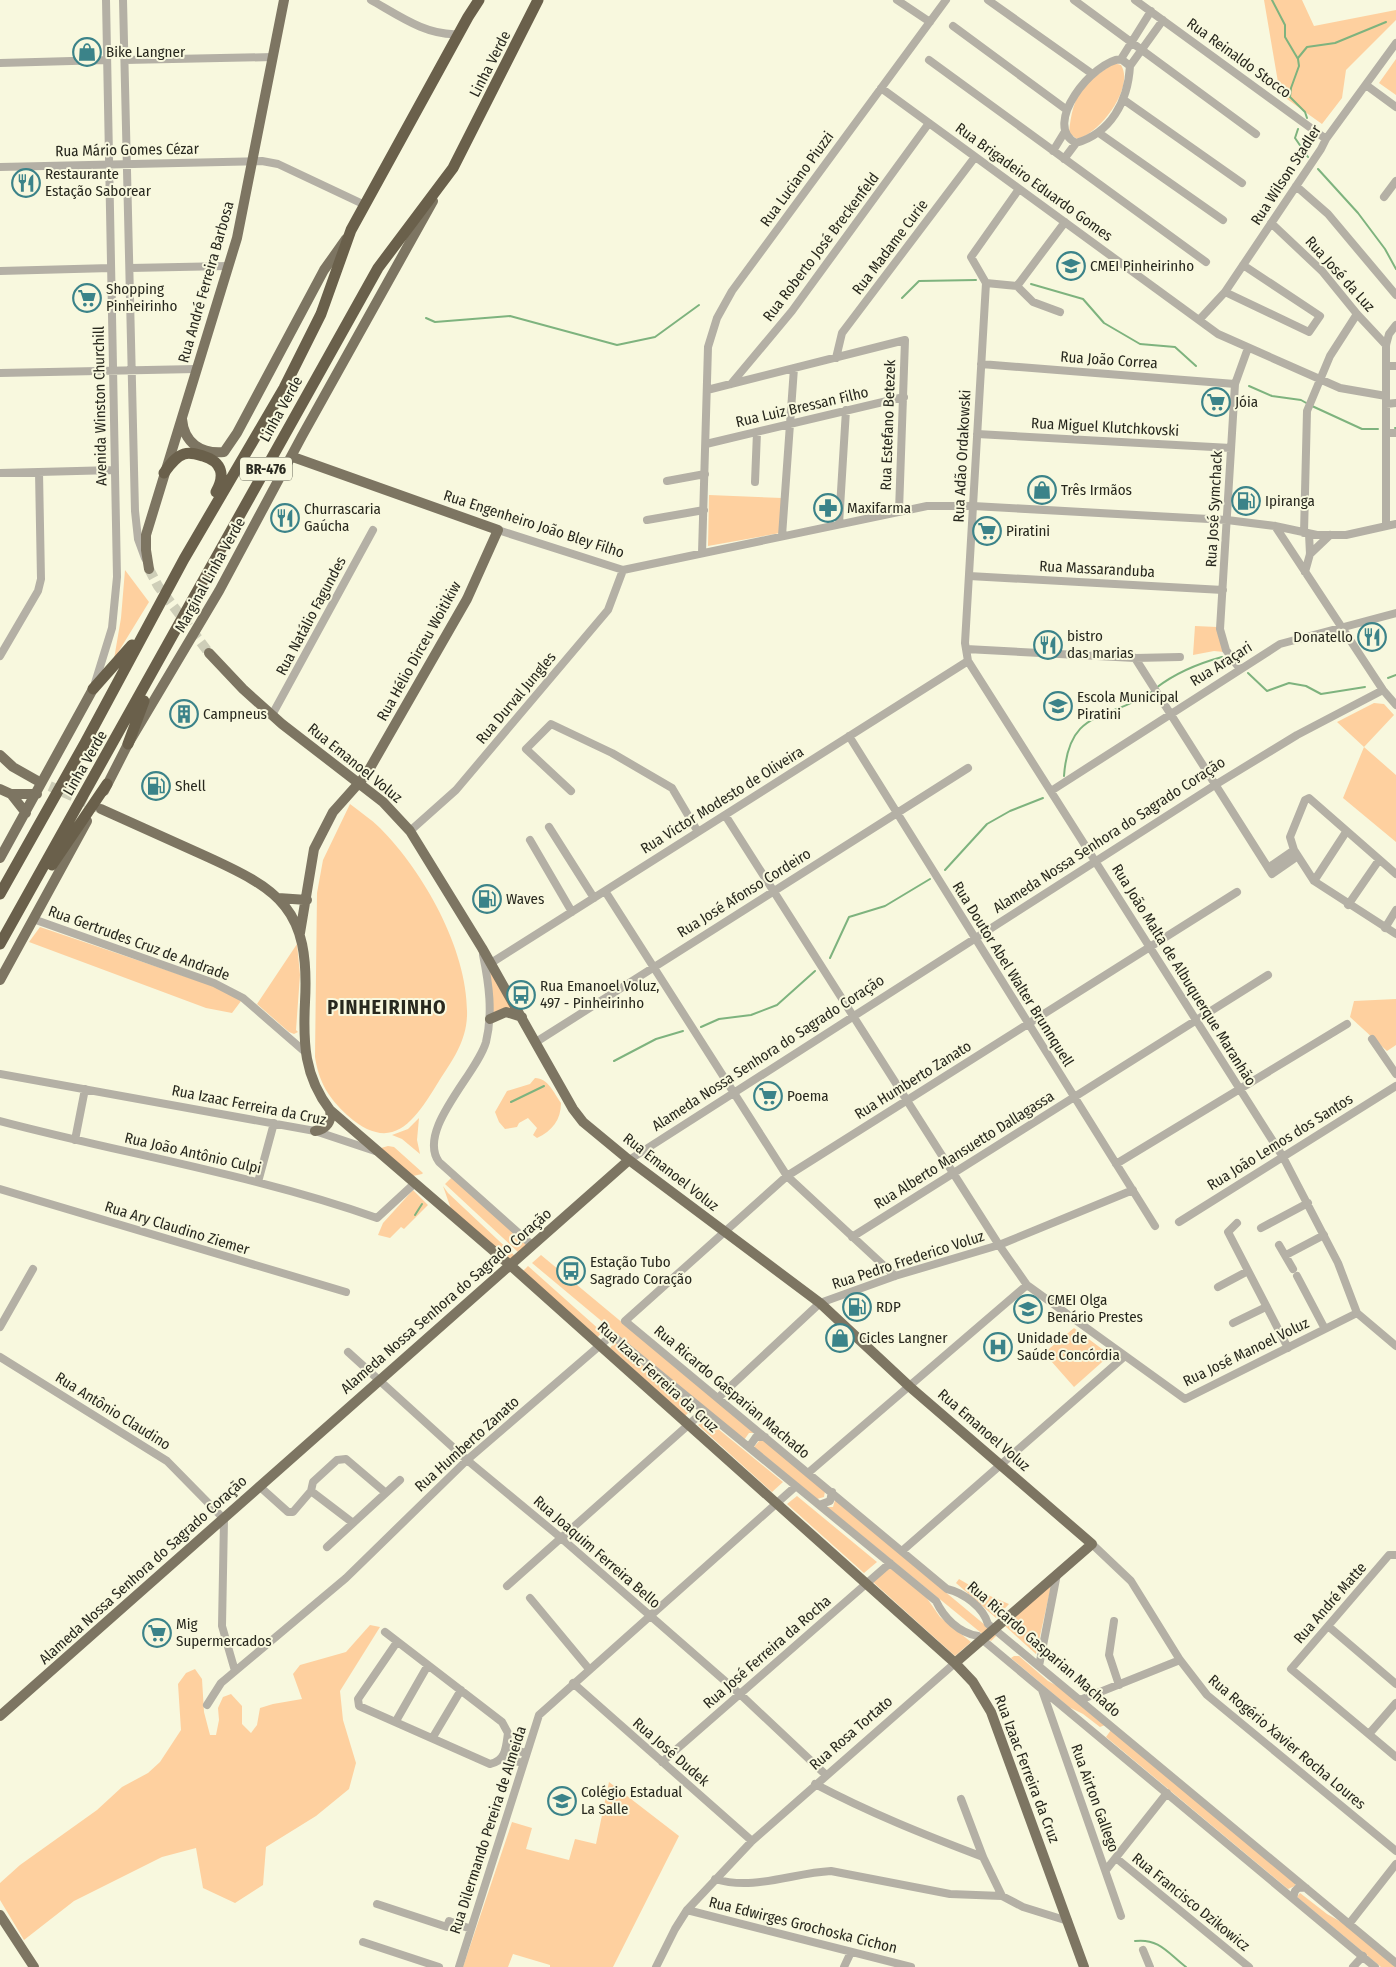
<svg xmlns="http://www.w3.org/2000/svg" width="1396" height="1967" viewBox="0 0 1396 1967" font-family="'Fira Sans Condensed',sans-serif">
<rect width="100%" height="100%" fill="#f8f8de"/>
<path fill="#fed09f" d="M1264 0H1302L1314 26 1396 10V20L1346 70 1342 98 1322 124 1280 94Z
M1396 59V95L1379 83Z
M1114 63 1121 65C1135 87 1100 134 1077 139L1069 133C1073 93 1082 85 1114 63Z
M709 495 782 498 780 533 708 546Z
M125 570 149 602 114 659 121 618Z
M1195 626 1217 627 1224 652 1214 651 1193 655Z
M1374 703 1384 704 1394 715 1364 747 1396 775V842L1343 798 1364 747 1337 722Z
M350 804C360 812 371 819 380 828 424 872 469 952 467 1016 466 1042 452 1061 439 1081 415 1120 393 1156 347 1115 329 1098 319 1083 315 1057L317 893 323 860Z
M40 927 222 989 241 1001 232 1013 206 1008 29 942Z
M297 944 300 975 296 1030 298 1032 294 1034 289 1032 257 1004Z
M493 972 517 1012 504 1008 493 1013 489 973Z
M1396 999V1045L1387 1051 1350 1017 1354 1001Z
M535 1078C548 1078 554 1093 561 1103 561 1120 552 1131 537 1138L533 1135 537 1128 528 1118 519 1123 517 1127 505 1129 499 1122 495 1112 507 1091 530 1084Z
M419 1118 417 1140 420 1154 402 1139 392 1135 408 1129Z
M388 1146 394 1147 423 1173 422 1174 413 1176 381 1148Z
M454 1175 528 1245 519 1253 445 1184Z
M443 1186 448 1193 515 1256 509 1261 451 1209Z
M413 1190 428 1205 404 1229 401 1227 390 1238 378 1235 383 1223Z
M541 1255 755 1433H749L744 1440 532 1263Z
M528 1266 602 1332 597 1338 523 1271Z
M1074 1328 1110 1355 1074 1387 1044 1353Z
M615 1342 693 1408 685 1416 610 1348Z
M706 1419 783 1482 772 1492 698 1425Z
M765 1440 825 1491 824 1497 817 1499 754 1447 759 1441Z
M797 1496 877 1562 864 1573 787 1504Z
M835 1500 997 1635 991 1641 827 1507H833Z
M890 1566 924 1594 940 1617 971 1642 955 1656 873 1582Z
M959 1579 983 1593 1009 1604 996 1618 956 1583Z
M1052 1582 1036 1654 1005 1626Z
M370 1625 380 1627 340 1691 343 1720 356 1763 349 1789 316 1816 266 1847 263 1885 235 1903 203 1888 196 1848 162 1857 74 1901 24 1940 0 1900V1883L20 1865 97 1810 122 1787 148 1773 160 1762 181 1730 178 1684 186 1673 195 1669 202 1679 204 1712 210 1735H216L219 1720 218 1708 223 1697 231 1694 242 1706V1724L251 1733 257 1725 260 1708 273 1704 302 1699 293 1674 300 1665 346 1652Z
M1014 1656H1019L1048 1681 1063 1689 1105 1725 1100 1727 1083 1714 1069 1707 1011 1658Z
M1111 1730 1295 1883V1886L1288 1889 1106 1737Z
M609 1782 679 1836 613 1967H550V1965L513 1954 508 1967H463L512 1822 532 1828 526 1849 569 1860 575 1839 596 1844Z
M1300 1893 1327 1914 1343 1923 1396 1967H1381L1297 1897Z"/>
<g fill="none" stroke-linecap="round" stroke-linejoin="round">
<path stroke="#7eb37e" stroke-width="2" d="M1272 0 1285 25V37L1298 59 1299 66 1291 88 1290 97 1305 112 1307 118
M1298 58 1307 47 1335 43 1386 22
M1298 129 1295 138 1308 157
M1318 169 1358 213 1385 249 1396 269
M1031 284 1083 299 1104 323 1140 344 1175 347 1196 366
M902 298 919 281 976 280
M426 318 435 322 510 316 617 345 655 337 699 305
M1249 386 1272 396 1301 400 1308 404
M1312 406 1362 429H1378
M1395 428H1396
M1248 673 1267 691 1289 683 1306 686 1321 694 1365 687
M1388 678 1396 675
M1156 688C1174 674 1200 663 1222 657
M1064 776C1069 706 1108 722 1153 691
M945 870 987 824 1010 811 1043 798
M830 958 849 917 885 906 930 879
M701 1027 719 1019 751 1015 777 1005 815 971
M614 1061 656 1039 683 1031
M511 1102 544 1086
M415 1215 422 1204
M1135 1941C1159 1938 1168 1953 1186 1967"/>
<path stroke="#ceceb8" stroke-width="10" stroke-dasharray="10 5" stroke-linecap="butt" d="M149 569 158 586 209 653
M36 780 99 808"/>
<path stroke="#b4b0a5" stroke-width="8" d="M123 0 135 511 138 539 145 558
M371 0C398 15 426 36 458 34
M897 0 930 22
M988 0 1091 73
M1074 0 1256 134
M1135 0 1326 139
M953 26 1067 110
M1121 59 1130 66C1128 101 1111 133 1076 143 1041 125 1093 61 1121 59Z
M1121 59 1151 11
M125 60 273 57
M929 60 1206 262
M0 63 107 60
M1130 66 1163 20
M1366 85 1396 107
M881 88 1218 334 1340 388 1386 396
M1124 100 1242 183
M1099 133 1223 220
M1053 151 1064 133
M1064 159 1076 143
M0 167 262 161 278 164 365 205
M1296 186 1328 214 1396 295
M1019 189 971 257 986 283 965 643 968 661 1283 1157 1338 1263 1357 1313 1396 1346
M1384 197 1396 181
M1271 223 1322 271 1357 314 1386 345
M130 268 228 266
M0 271 111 268
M986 283 1017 286 1065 222
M1017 286 1033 302 1060 312
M1225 292 1309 332 1320 316 1243 265
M1199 320 1225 292 1321 149 1326 139 1396 43
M836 358 842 333 975 157
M981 364 1235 384
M1386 366H1396
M0 373 196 369
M731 384 792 311 929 123
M707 390 905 340 899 511
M1386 404 1396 403
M1386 433H1396
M977 434 1231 448
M706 444 904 397
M0 473 115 470
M667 481 705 474
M755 482 757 432
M647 520 704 510
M839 524 846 410
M1275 526 1383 690 1396 705
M1386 526V345L1389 334 1396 325
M498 530 623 570 927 506H973L1227 520 1275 526 1317 535H1346L1396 524
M1304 533 1307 411 1330 356 1357 314
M782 536 794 368
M702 553 708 347 717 318 732 291 946 0
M1310 554 1330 535
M1305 572 1310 554 1309 534
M969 576 1223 590
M966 649 1135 658 1180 657
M0 656 38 591 41 579 39 472
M1135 658 1272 874 1298 856
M1239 668 1226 650 1220 629 1235 384 1248 348
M95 683 112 628 117 577 106 0
M272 715 373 530
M849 736 1155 1226
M571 791 526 749 551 724 612 753 672 788 698 832
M1051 791 1280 644 1396 613
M725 815 999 1245 1027 1285 1185 1399 1357 1313
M549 827 594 898
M410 831 456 790 608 610 623 570
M530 840 572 912
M1268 868 1294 850
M1396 874 1309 798 1305 800 1290 837 1294 850 1314 881 1396 934
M1314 881 1346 832
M605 891 787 1176 895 1276
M1237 892 787 1176 625 1321 947 1589C964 1593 983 1607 988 1624L1396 1963
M1348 905 1379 860
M33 919 214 983 243 998 304 1051
M1385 928 1396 910
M483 955C489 984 493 1013 486 1042 477 1074 416 1130 439 1162L532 1245
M491 963 968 661
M1372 1039 1396 1074
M536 1042 968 768
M0 1074 315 1131 375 1151
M0 1121C125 1154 255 1175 377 1218L415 1183
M75 1140 85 1089
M629 1160 1215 785 1297 735 1383 690
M1116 1164 1347 1024
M258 1182 274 1123
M0 1189 346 1292
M1179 1222 1396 1086
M1237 1223 1228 1232 1288 1348
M1261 1228 1308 1203
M852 1237 1268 975
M1279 1245 1293 1269
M1286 1255 1324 1235
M1297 1276 1325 1329
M1218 1287 1248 1271
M1233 1323 1266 1307
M0 1327 33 1269
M348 1352 467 1460 560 1537 741 1695 826 1775
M0 1357 167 1461 224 1519 222 1626 235 1671
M718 1398 820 1303 895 1276 999 1245 1133 1190
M749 1447 756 1437H765
M808 1473 1027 1285
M259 1486 288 1512H293L311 1491 313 1482 337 1460 346 1459 386 1493
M311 1491 353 1523
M819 1505 830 1501 832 1492
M1092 1544 1131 1581 1180 1660 1207 1695 1396 1851
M327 1547 400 1480
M902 1551 1125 1356
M1396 1555H1389L1291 1669 1396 1757
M507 1586 704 1411
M530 1598 589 1669
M1114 1621 1109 1655 1119 1685
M1328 1626 1396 1684
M385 1632 502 1722 508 1733C506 1747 506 1761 490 1764L359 1706 358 1699 397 1642
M1039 1666 1057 1574
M573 1683 752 1841
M1042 1690 1121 1916
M1080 1700 1180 1660
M207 1705 221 1683 346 1578 467 1460 612 1335 936 1601C944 1618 959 1633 978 1636L1375 1967
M396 1721 428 1665
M1369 1734 1396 1703
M433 1737 461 1690
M506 1748 526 1753
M503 1758 523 1763
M662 1762 890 1563
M815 1784C870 1813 925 1835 983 1857
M961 1799 983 1857 1002 1896
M1116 1858 1249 1967
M1106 1870 1167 1793
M715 1879C754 1891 792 1873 831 1871L950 1894 1002 1896 1023 1907 1068 1921
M1293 1898 1295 1891 1299 1887 1306 1888
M377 1904 447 1927 449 1921 471 1929
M687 1910 911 1967
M1349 1924 1396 1864
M363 1942 439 1967
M1143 1950 1150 1967
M459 1967 539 1715 796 1486
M656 1967 675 1929 687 1910 752 1841 955 1663
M844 1967 851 1952
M1353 1967 1363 1956"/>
<path stroke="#7d7562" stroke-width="10" d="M182 419C184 443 201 454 224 452L237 433 324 270 346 239
M293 457 498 530 467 599 366 775 333 812 314 849 300 933
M149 569 146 550V535L237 238 284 0
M209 653 243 689 282 724 383 802 410 831 482 948 573 1109 583 1122 629 1160 820 1303 910 1387 1092 1544 955 1663
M0 755 13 767 36 780
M0 789 11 794H37
M104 791 128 744 219 591 302 436 433 201
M11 794 26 813
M101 809C134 824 168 839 201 854 281 890 310 908 305 1002 303 1043 304 1076 330 1110L510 1265 955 1663 973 1682 991 1712 1084 1967
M0 858 93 689
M278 898 307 900
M0 980 87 821
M490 1019 506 1012 522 1017
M315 1131C327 1129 332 1121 330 1110
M0 1716 629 1160
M0 1915 34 1967"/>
<path stroke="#6a604b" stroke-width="11" d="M164 473C169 466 175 457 184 454 190 452 196 454 203 456 223 462 225 476 216 492
M93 689 132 645
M128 744 144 701
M52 865 107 784
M0 894 85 743 184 559 284 388 321 314 351 230 468 17 479 0
M0 944 378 268 453 168 538 0"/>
</g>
<defs>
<symbol id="shop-ring" viewBox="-11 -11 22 22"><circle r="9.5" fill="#f8f8de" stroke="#3b8389" stroke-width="1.5"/><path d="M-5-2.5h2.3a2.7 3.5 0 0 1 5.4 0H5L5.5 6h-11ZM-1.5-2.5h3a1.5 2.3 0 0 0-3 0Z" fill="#3b8389"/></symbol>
<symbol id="restaurant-ring" viewBox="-11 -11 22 22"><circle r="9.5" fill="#f8f8de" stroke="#3b8389" stroke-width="1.5"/><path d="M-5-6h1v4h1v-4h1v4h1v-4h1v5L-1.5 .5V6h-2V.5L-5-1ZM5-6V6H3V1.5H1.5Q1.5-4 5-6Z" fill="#3b8389"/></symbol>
<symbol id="school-ring" viewBox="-11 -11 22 22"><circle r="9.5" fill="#f8f8de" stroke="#3b8389" stroke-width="1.5"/><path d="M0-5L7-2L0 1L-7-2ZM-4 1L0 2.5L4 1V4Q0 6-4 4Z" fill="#3b8389"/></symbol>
<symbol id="supermarket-ring" viewBox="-11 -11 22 22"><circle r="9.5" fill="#f8f8de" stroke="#3b8389" stroke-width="1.5"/><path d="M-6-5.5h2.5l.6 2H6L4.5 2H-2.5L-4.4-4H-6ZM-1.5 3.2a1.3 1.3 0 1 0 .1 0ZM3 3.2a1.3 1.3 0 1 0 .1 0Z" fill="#3b8389"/></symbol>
<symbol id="fuel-ring" viewBox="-11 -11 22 22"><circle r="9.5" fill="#f8f8de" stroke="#3b8389" stroke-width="1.5"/><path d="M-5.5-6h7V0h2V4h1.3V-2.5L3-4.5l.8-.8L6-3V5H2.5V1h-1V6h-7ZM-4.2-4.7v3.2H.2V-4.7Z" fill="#3b8389"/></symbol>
<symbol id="pharmacy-ring" viewBox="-11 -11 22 22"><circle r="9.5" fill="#f8f8de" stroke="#3b8389" stroke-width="1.5"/><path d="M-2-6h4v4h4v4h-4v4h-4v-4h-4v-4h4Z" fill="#3b8389"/></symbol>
<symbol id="building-ring" viewBox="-11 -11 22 22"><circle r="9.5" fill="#f8f8de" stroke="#3b8389" stroke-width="1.5"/><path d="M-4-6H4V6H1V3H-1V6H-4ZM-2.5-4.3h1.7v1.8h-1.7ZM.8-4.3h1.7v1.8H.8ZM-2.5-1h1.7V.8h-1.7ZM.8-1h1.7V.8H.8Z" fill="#3b8389"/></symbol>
<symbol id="bus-ring" viewBox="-11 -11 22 22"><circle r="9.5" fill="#f8f8de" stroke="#3b8389" stroke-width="1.5"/><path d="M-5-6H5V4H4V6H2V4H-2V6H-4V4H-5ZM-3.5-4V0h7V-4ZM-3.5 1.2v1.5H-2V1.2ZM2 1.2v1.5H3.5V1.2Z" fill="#3b8389"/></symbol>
<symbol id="hospital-ring" viewBox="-11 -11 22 22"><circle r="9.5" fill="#f8f8de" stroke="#3b8389" stroke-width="1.5"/><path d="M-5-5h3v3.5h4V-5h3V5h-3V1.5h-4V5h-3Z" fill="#3b8389"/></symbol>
</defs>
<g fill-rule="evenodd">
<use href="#shop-ring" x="71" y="36" width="32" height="32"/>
<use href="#restaurant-ring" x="10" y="167" width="32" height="32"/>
<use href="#school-ring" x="1055" y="250" width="32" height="32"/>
<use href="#supermarket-ring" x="71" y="282" width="32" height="32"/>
<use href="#supermarket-ring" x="1200" y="386" width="32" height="32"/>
<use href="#shop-ring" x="1026" y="474" width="32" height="32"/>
<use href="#fuel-ring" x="1230" y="485" width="32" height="32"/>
<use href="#pharmacy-ring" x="812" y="492" width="32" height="32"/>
<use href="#restaurant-ring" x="269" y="502" width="32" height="32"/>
<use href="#supermarket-ring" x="971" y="515" width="32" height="32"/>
<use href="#restaurant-ring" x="1356" y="621" width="32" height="32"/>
<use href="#restaurant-ring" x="1032" y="629" width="32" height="32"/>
<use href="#school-ring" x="1042" y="690" width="32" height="32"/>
<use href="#building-ring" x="168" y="698" width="32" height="32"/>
<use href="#fuel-ring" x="140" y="770" width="32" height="32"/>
<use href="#fuel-ring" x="471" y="883" width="32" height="32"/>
<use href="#bus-ring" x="505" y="979" width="32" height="32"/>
<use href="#supermarket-ring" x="752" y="1080" width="32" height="32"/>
<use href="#bus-ring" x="555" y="1255" width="32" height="32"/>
<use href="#fuel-ring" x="841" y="1291" width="32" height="32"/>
<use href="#school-ring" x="1012" y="1293" width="32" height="32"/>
<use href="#shop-ring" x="824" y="1322" width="32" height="32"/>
<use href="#hospital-ring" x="982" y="1331" width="32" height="32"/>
<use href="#supermarket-ring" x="141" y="1617" width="32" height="32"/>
<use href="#school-ring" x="546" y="1785" width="32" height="32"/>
</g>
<g text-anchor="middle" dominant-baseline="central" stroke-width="4" stroke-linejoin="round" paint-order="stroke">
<rect fill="#f8f8de" stroke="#666658" stroke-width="1" x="240" y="457.5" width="52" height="23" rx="4"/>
<g font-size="14" font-weight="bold" fill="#28281e">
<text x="266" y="469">BR-476</text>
</g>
<g font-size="15" fill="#28281e" stroke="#f8f8de" text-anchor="start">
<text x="106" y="52">Bike Langner</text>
<text x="45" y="174">Restaurante<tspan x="45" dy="17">Estação Saborear</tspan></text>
<text x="1090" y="266">CMEI Pinheirinho</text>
<text x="106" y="289">Shopping<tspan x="106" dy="17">Pinheirinho</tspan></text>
<text x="1235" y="402">Jóia</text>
<text x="1061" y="490">Três Irmãos</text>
<text x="1265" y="501">Ipiranga</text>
<text x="847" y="508">Maxifarma</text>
<text x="304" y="509">Churrascaria<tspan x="304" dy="17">Gaúcha</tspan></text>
<text x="1006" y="531">Piratini</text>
<text x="1067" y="636">bistro<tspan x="1067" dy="17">das marias</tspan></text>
<text x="1353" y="637" text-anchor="end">Donatello</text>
<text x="1077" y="697">Escola Municipal<tspan x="1077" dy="17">Piratini</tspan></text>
<text x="203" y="714">Campneus</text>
<text x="175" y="786">Shell</text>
<text x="506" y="899">Waves</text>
<text x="540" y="986">Rua Emanoel Voluz,<tspan x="540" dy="17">497 - Pinheirinho</tspan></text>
<text x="787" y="1096">Poema</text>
<text x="590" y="1262">Estação Tubo<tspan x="590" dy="17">Sagrado Coração</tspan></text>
<text x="1047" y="1300">CMEI Olga<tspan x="1047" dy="17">Benário Prestes</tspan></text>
<text x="876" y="1307">RDP</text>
<text x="859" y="1338">Cicles Langner</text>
<text x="1017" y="1338">Unidade de<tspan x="1017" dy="17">Saúde Concórdia</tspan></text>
<text x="176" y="1624">Mig<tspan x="176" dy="17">Supermercados</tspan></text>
<text x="581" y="1792">Colégio Estadual<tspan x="581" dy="17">La Salle</tspan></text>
</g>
<g font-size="15" fill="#28281e" stroke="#f8f8de">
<text transform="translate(1239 58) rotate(36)">Rua Reinaldo Stocco</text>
<text transform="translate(490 64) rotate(-63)">Linha Verde</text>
<text transform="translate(127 150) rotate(-1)">Rua Mário Gomes Cézar</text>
<text transform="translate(1286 175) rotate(-57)">Rua Wilson Stadler</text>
<text transform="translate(797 179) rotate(-54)">Rua Luciano Piuzzi</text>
<text transform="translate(1034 182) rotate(36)">Rua Brigadeiro Eduardo Gomes</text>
<text transform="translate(821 247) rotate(-53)">Rua Roberto José Breckenfeld</text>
<text transform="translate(890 247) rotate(-53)">Rua Madame Curie</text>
<text transform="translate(1340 274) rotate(48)">Rua José da Luz</text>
<text transform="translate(206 282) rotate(-74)">Rua André Ferreira Barbosa</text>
<text transform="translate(1109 360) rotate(4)">Rua João Correa</text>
<text transform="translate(100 406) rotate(-91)">Avenida Winston Churchill</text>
<text transform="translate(802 407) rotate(-13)">Rua Luiz Bressan Filho</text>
<text transform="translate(281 409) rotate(-61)">Linha Verde</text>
<text transform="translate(888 425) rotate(-88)">Rua Estefano Betezek</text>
<text transform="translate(1105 427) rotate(3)">Rua Miguel Klutchkovski</text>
<text transform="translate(962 456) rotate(-87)">Rua Adão Ordakowski</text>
<text transform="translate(1214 509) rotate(-87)">Rua José Symchack</text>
<text transform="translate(534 524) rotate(18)">Rua Engenheiro João Bley Filho</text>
<text transform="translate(1097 569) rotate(3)">Rua Massaranduba</text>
<text transform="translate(210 575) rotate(-61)">Marginal Linha Verde</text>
<text transform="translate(311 616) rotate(-62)">Rua Natálio Fagundes</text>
<text transform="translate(419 651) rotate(-61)">Rua Hélio Dirceu Woitikiw</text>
<text transform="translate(1221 664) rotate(-32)">Rua Araçari</text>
<text transform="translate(516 698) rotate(-50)">Rua Durval Jungles</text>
<text transform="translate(85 763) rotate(-60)">Linha Verde</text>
<text transform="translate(355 763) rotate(39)">Rua Emanoel Voluz</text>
<text transform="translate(722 800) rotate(-32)">Rua Victor Modesto de Oliveira</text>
<text transform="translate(1109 835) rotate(-33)">Alameda Nossa Senhora do Sagrado Coração</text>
<text transform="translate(744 893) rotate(-32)">Rua José Afonso Cordeiro</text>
<text transform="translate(139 943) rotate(20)">Rua Gertrudes Cruz de Andrade</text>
<text transform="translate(1013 974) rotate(58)">Rua Doutor Abel Walter Brunnquell</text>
<text transform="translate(1184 975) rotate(58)">Rua João Malta de Albuquerque Maranhão</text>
<text transform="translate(768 1053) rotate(-33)">Alameda Nossa Senhora do Sagrado Coração</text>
<text transform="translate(913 1080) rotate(-32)">Rua Humberto Zanato</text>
<text transform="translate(249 1105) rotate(11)">Rua Izaac Ferreira da Cruz</text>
<text transform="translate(1280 1142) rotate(-32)">Rua João Lemos dos Santos</text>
<text transform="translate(964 1150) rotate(-32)">Rua Alberto Mansuetto Dallagassa</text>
<text transform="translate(193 1153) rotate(13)">Rua João Antônio Culpi</text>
<text transform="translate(671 1172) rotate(38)">Rua Emanoel Voluz</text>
<text transform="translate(177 1228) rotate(17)">Rua Ary Claudino Ziemer</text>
<text transform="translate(908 1260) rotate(-18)">Rua Pedro Frederico Voluz</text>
<text transform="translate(446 1301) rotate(-41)">Alameda Nossa Senhora do Sagrado Coração</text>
<text transform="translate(1246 1352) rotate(-26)">Rua José Manoel Voluz</text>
<text transform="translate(658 1377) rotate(42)">Rua Izaac Ferreira da Cruz</text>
<text transform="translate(732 1392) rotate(40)">Rua Ricardo Gasparian Machado</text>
<text transform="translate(113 1411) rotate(32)">Rua Antônio Claudino</text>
<text transform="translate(984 1430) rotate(41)">Rua Emanoel Voluz</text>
<text transform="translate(467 1444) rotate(-42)">Rua Humberto Zanato</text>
<text transform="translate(597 1552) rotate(41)">Rua Joaquim Ferreira Bello</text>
<text transform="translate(143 1570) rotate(-42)">Alameda Nossa Senhora do Sagrado Coração</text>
<text transform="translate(1330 1603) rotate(-49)">Rua André Matte</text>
<text transform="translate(1044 1649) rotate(41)">Rua Ricardo Gasparian Machado</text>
<text transform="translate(767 1652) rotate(-41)">Rua José Ferreira da Rocha</text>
<text transform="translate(851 1733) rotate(-41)">Rua Rosa Tortato</text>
<text transform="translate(1287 1742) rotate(40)">Rua Rogério Xavier Rocha Loures</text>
<text transform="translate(671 1752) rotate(41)">Rua José Dudek</text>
<text transform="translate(1027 1769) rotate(69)">Rua Izaac Ferreira da Cruz</text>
<text transform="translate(1095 1798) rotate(70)">Rua Airton Gallego</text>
<text transform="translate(488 1830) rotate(-72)">Rua Dilermando Pereira de Almeida</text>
<text transform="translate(1191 1902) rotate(39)">Rua Francisco Dzikowicz</text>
<text transform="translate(803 1925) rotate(14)">Rua Edwirges Grochoska Cichon</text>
</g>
<g font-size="20" font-weight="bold" letter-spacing="1" fill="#28281e" stroke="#f8f8de">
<text x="387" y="1007">PINHEIRINHO</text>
</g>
</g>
</svg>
